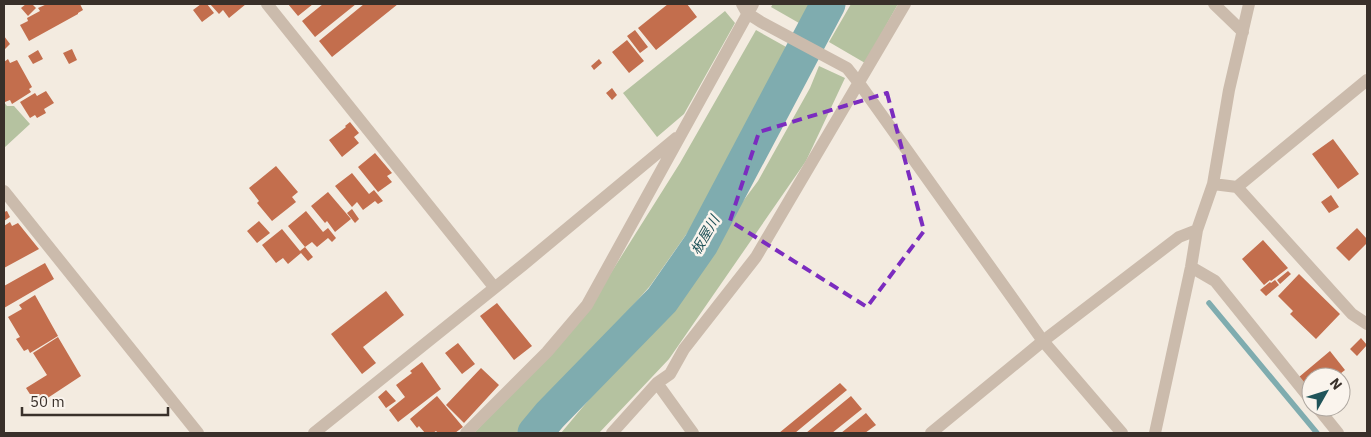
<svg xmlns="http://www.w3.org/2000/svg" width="1371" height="437" viewBox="0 0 1371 437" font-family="'IBM Plex Sans','Noto Sans JP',sans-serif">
<rect width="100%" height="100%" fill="#f3ebe0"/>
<path fill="#b5c2a0" d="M773 4H811L799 23 771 7Z
M851 4H898L865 63 829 42Z
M725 11 735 23 684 114 657 137 623 93Z
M756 30 788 48 709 202 650 286 587 358 517 433H474L585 314 680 163Z
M819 66 845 78 806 161 669 359 599 433H561L649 328 758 181 810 88Z
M4 102 7 106H14L30 124 4 148Z"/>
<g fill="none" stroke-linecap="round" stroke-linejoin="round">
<path stroke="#7facaf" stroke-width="5.5" d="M1209 303 1317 433"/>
<path stroke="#7facaf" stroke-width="35" d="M535 433 550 415 662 300 701 244 828 4"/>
</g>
<path fill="#c36e4d" d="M26 4H32L36 8 28 16 21 8Z
M47 4H80L83 10 78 13V14L29 41 20 25 28 21 27 18 40 11 38 8Z
M201 4H207L214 13 202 22 193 10Z
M210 4H246L229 18 223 10 219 14Z
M288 4H313L298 16Z
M323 4H356L315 37 302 21Z
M364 4H398L332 57 319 41Z
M668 4H687L697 17 656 50 638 28Z
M635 30 648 47 640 53 627 36Z
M4 36 10 44 4 50Z
M627 40 644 61 629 73 612 52Z
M72 49 77 60 69 64 63 53Z
M38 50 43 59 33 64 28 56Z
M8 59 10 63 17 60 32 87 29 89 31 92 12 104 10 100 5 102 4 100V62Z
M599 59 602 63 594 70 591 66Z
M612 88 617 95 612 100 606 93Z
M46 91 54 103 44 109 46 113 37 118 35 115 30 118 20 102 35 93 37 96Z
M350 122 359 133 354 137 359 143 342 157 329 140 346 127 345 126Z
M1333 139 1359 174 1338 189 1312 154Z
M375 153 392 173 387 176 392 182 378 192 358 167Z
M276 166 298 192 292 197 296 202 272 221 257 203 259 201 249 188Z
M352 173 369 194 374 190 383 201 378 204 375 201 363 210 357 202 352 207 335 186Z
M328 192 351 219 335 232 327 221 325 223 311 206Z
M1331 195 1339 207 1329 213 1321 202Z
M352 209 359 219 355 223 347 213Z
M7 211 10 217 4 221V212Z
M306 211 323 232 328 228 336 238 332 242 328 238 317 247 312 242 305 247 288 226Z
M259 221 270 233 257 243 247 231Z
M10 222 12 226 18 223 39 249 4 268V226Z
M1357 228 1367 239V243L1349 261 1336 248Z
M282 229 300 251 305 247 313 257 308 261 301 253 288 264 283 258 276 263 262 245Z
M1263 240 1288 268 1271 281 1270 280 1264 285 1242 259Z
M45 263 54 279 4 308V286Z
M1288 271 1291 274 1280 284 1277 280Z
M1299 274 1340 314 1316 339 1290 314 1293 311 1278 296Z
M1275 280 1279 285 1266 296 1260 290 1270 282 1271 283Z
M386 291 404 315 363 347 376 363 362 374 331 334Z
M35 295 58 336 30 353 28 349 24 351 16 339 20 337 8 317 22 309 19 305Z
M497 303 532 346 514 360 480 316Z
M58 337 81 376 37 405 26 388 47 375 33 353Z
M1361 338 1367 345 1357 356 1350 349Z
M458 343 475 364 462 374 445 353Z
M1330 351 1345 370 1336 377H1311V391L1299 377Z
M422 362 441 389 398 422 389 410 405 397 396 385 412 373 410 371Z
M481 368 499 385 464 423 446 405Z
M840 383 847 390 795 433H779Z
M386 390 396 401 386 408 378 397Z
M437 396 463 427 455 433H438L436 431 433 433H425L419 426 417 428 410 419Z
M851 396 862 409 832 433H806Z
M866 413 876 425 865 433H841Z"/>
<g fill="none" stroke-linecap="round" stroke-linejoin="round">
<path stroke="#cbbbac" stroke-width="12" d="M267 4 494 287
M742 4 747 13 761 22 847 68 859 83 1043 341 1122 433
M1214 4 1243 32
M1213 184 1237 187 1352 314 1367 324
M1237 187 1367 80
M4 191 198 433
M1191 267 1215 281 1311 400
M657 383 693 433
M1317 407 1338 433
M314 433 523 265 676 138
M466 433 547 352 587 305 753 4
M612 433 657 383 670 374 684 349 756 257 905 4
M931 433 1043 341 1179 237 1197 230
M1155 433 1191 267 1197 230 1213 184 1229 90 1249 4"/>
</g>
<path fill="none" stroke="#7b2cbf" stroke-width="4" stroke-dasharray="10 6" stroke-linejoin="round" d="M887 93 924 231 867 307 730 221 759 132Z"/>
<g text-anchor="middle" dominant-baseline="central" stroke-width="5" stroke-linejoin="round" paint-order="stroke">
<g font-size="14" font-style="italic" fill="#20545a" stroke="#faf4ed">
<text transform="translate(705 235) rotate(-60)">板屋川</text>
</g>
</g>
<rect width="1371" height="437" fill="none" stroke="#39302a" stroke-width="10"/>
<g transform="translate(1326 392) rotate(51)"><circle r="24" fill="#faf4ed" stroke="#ada69f"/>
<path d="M0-4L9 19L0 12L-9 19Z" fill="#20545a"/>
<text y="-8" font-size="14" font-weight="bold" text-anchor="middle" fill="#39302a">N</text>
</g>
<path d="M22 407v8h146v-8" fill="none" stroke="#39302a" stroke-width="2.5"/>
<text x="30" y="407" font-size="15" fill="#39302a" stroke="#faf4ed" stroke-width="4" paint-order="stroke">50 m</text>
</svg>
